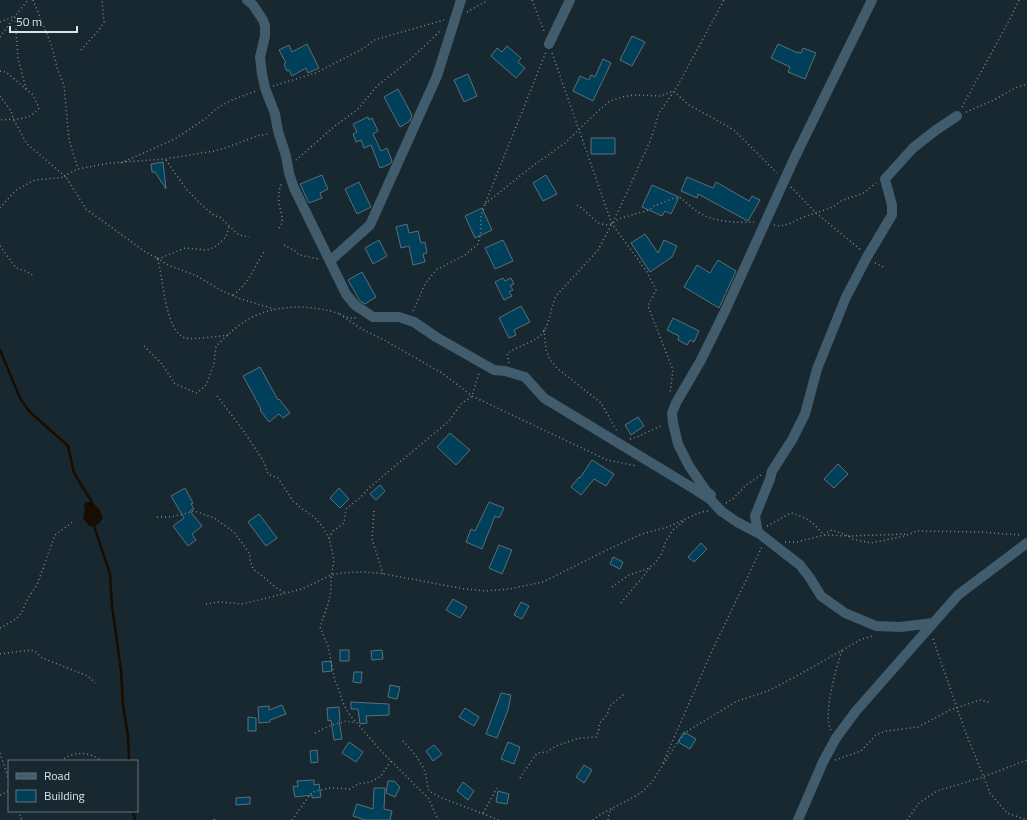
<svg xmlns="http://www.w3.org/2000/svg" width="1027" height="820" viewBox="0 0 1027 820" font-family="'Titillium Web',sans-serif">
<rect width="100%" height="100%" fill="#182831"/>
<path fill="#180d00" d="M85 502H92L99 509 103 518C99 524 96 527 89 526L83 518 85 510 84 506Z"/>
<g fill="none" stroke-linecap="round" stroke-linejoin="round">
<path stroke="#180d00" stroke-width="2.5" d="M0 350 20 398 29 411 68 446 74 473 92 502V505
M93 523 110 574 112 606 121 670 123 705 128 736 129 761
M133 811 135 820"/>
</g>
<path fill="#00405b" stroke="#5c6e78" d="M632 36 645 42 632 66 620 60Z
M307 44 319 68 308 73 306 68 292 76 289 70 287 71 284 64 286 63 279 50 289 45 292 52Z
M778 44 798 53V52L801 53 803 48 816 53 805 79 788 72 790 67 771 58Z
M507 46 521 58 518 62 525 68 516 78 491 56 497 48 502 52Z
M603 59 611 63 593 101 573 91 580 76 589 80 591 75 595 77Z
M468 74 477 96 464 102 454 80Z
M398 89 412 115 410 121 400 127 384 97Z
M368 117 369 120 372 118 378 131 373 134 381 151 387 148 392 161 390 164 380 168 371 145 364 148 361 140 356 142 353 134 357 132 353 124Z
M591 138H615V154H591Z
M163 162 166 189 155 172H152L151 164Z
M322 175 328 189 320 193 322 198 309 203 300 184Z
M546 175 557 194 543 201 533 183Z
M687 177 713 188 716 182 749 201 752 196 760 200 748 221 698 194 697 198 681 191Z
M359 182 371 207 357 214 345 189Z
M652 185 679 197 671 214 665 211 662 216 642 207Z
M482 208 492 230 475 238 465 216Z
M407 224 409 233 418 231 421 243 425 242 427 253 423 254 425 262 413 265 409 246 401 248 396 227Z
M645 234 658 253 664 240 677 246 672 257 650 272 631 243Z
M379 240 387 256 373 264 365 248Z
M503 240 513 261 495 269 485 248Z
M718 260 736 271 719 308 684 287 697 265 710 273Z
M362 272 376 297 365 304 360 301 348 280Z
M503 278 505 281 511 278 514 284 510 286 513 290 509 292 512 296 504 300 495 282Z
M521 306 530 322 514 330 516 335 509 338 499 318Z
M673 318 699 331 694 342 690 340 687 345 678 340 679 336 667 330Z
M260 367 278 400 279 399 290 413 283 418 279 414 269 422 260 410 261 409 243 376Z
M638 417 644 426 631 435 625 425Z
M450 433 470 450 456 465 437 447Z
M592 460 614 474 606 486 594 479 581 495 571 487 579 477 580 478Z
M838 464 848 474 834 488 824 479Z
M380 485 385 491 376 500 370 494Z
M185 488 193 503 191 504 194 509 190 511 202 526 192 534 196 540 188 546 173 526 184 518 171 496Z
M339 488 349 499 340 508 330 498Z
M489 502 504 508 499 518 495 516 482 549 466 542 471 529 475 531Z
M259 514 277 538 266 546 248 522Z
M701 543 707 549 694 562 688 557Z
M499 545 512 550 502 574 489 568Z
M613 557 623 562 620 569 610 564Z
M453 599 467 607 460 618 446 610Z
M521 602 529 606 522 619 514 615Z
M340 650H349V661H340Z
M382 650 383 659 372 660 371 651Z
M331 661 332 671 323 672 322 662Z
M354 672H362L361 683 353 682Z
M390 685 400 687 397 699 388 697Z
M501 693 511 695 508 710 497 738 486 734Z
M351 702 389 704V715L366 716 367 723 360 724 358 709H351Z
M282 705 286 714 270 720V722L259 723 258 707 269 706V710Z
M339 707 340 720H339L342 739 334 740 331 720 328 721 327 708Z
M465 708 479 717 474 726 459 717Z
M248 717 256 718V731H248Z
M684 732 696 739 690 749 678 742Z
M349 742 363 752 356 762 342 753Z
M508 742 520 747 514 764 501 759Z
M434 745 442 754 433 761 426 751Z
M317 750 318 762 311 763 310 751Z
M584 765 592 770 584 783 576 777Z
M314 780V785L319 784 321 797 312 798V795L295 797 293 786 298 787 297 781Z
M388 781H394L400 787 395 797 386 793Z
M463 782 474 791 468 800 457 791Z
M374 788H385L384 809 392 811 390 820H365L353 816 357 804 373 809Z
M498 791 509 794 507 804 496 802Z
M250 797V804L236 805V798Z"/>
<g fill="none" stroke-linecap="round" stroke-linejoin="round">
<path stroke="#7b888f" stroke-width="1.5" stroke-dasharray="1 3" stroke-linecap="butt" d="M33 0 51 44 58 71 64 85 69 140 78 169
M532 0 544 31
M467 12 488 0
M0 22 15 16
M0 37 15 16
M81 50 99 30 104 22 102 0
M552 53 612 224 647 272 656 290 648 306 673 370 670 393
M0 71 6 72 33 95 39 108C29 122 13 118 0 120
M273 86 316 73 364 48 374 40 444 20
M26 89 18 58 15 16 28 0
M0 96 11 111 14 120 27 144 66 177 86 209 144 251 157 258C164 277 164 330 185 338 193 340 219 336 229 335
M962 107 1011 17 1019 0
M966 112 994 100 1015 88 1027 84
M166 160 186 189 205 208 215 216 220 217 239 235 249 237
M296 160 336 125 357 110 377 86 412 58 440 31
M121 163 175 139 206 118 217 108 232 100 256 91
M64 176 78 169 110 163 165 159 214 151 225 148 257 136 268 134
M791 187 816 213 861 250
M485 204 530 168 565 143 597 112 610 101 622 97 634 95 660 96 673 91 689 105 729 127 735 131 777 173
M577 205 583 209 598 223 607 225 612 224 618 219 649 210 654 206 674 198H681C686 202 692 208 698 212 713 222 737 223 754 222
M0 208 16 190 35 180 66 177
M774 225 780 226 789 224 801 218 833 207 841 201 864 193 876 183
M279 228C286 220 280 212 279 203 278 196 279 189 282 183
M284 245 295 251 299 255 319 259
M0 246 16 268 26 271 34 276
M157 258 168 265 197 276 222 291 238 298 274 309
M158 259 185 248 207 250 215 247 226 237 229 226
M875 263 886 268
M233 295C249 284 254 267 264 252
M413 311 425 284 436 270 465 255 478 244 481 231V215L485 204 546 52
M340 314 360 328 386 341 442 373 472 396 607 460 637 466
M343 316 350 318H357
M544 330 546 350 550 360 557 368 601 403 617 431
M144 346 162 364 175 384 197 393 206 385 214 364 216 346C226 337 235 327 247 320 274 304 311 304 340 314
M509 363 507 354C516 346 534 343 542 334 551 321 550 309 556 296L598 250 612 224 630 186 651 139 659 113 677 87 724 0
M217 396 243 430 264 462 268 474 278 478 293 501 301 508 314 517 322 526 329 538 334 560 331 579V591L328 604 320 627 328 646 335 681C338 685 338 689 340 693 343 705 348 714 357 723
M630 439 637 437 663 425
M726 503 734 498 745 486 761 475
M374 511 372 539 383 574
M157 517H169L184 514 194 511 214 518 234 532 250 554V560L253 569 266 579 275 587 285 593
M767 526 791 513C809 518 812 522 824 535L849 536 908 534
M329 538 333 531 344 523 346 509 360 498 370 487 449 421 461 404 472 396 479 373
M785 542H797L824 535 826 533 832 530 849 536 852 539 871 543 905 536 917 531 981 532 1020 535
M612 587 629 575 647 569 654 564 661 555 666 541 673 530 685 520
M621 603 651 567
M206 604 219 602 242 604 251 602 302 589 331 575 342 573 360 572 379 573 465 589 486 591 509 589 543 582 611 548 642 534 668 527 701 512 708 511
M0 628 16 619 22 612 28 598 37 585 55 535 74 521
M933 639 964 728 990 793 1007 813 1027 820
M0 654 31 650 36 652 42 658 88 676 95 683
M831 730C822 715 837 666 842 650
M315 733 329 726 346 721 357 723 381 751 429 799 438 820
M403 741C411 749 421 761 425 772 427 778 427 785 429 791L442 798 499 820
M0 753 9 780
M835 760 861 751 876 735 886 731 918 727 950 710 980 700 989 702
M61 761C74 750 89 752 102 761
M663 763 711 653 762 547
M520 778 537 753 547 752 556 746 579 738 596 737 599 730V724L607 715 610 706 624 694
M0 795 9 791
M18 811 22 820
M483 813 497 788
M214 819 215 820
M292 820 312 792 330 788 350 789 358 784 371 782 381 776 391 761
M593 820 601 814 634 797 643 791 652 782 675 746 686 732 737 701 768 691 795 677 862 639 873 636
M608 820 609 813 613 809
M907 820 919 803 937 791 980 778 1027 760"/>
<path stroke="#415c6c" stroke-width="10" d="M247 0 253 5 263 20 265 26V36L260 57 262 74 265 88 275 114 278 131 286 156 289 173 294 188 346 294 355 305 373 317H399L414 322 436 337 494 370 505 371 525 377 544 398 691 487 710 499 721 511 737 522 760 534 800 565 810 578 821 596 845 613 876 626 900 627 933 623
M549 44 570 0
M330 261 370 225 437 76 461 0
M711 495 707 492 689 466 678 444 673 423 672 413 676 403 701 360 725 311 794 159 872 0
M758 533 755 516 770 479 772 471 792 440 805 414 817 369 846 297 867 257 892 215V205L885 179 913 148 936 130 957 116
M798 820 823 762 836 738 856 711 958 595 1027 543"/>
</g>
<rect x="8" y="760" width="130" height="52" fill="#182831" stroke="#65737b"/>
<rect x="16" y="773" width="20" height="6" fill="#415c6c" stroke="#65737b"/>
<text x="44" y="780" font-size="12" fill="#d9e3e9">Road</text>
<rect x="16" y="790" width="20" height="12" fill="#00405b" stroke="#65737b"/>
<text x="44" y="800" font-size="12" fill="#d9e3e9">Building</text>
<path d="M10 26v6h67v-6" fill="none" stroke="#d9e3e9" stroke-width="2"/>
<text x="16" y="26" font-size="12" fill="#d9e3e9" stroke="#182831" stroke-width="3" paint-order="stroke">50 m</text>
</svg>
